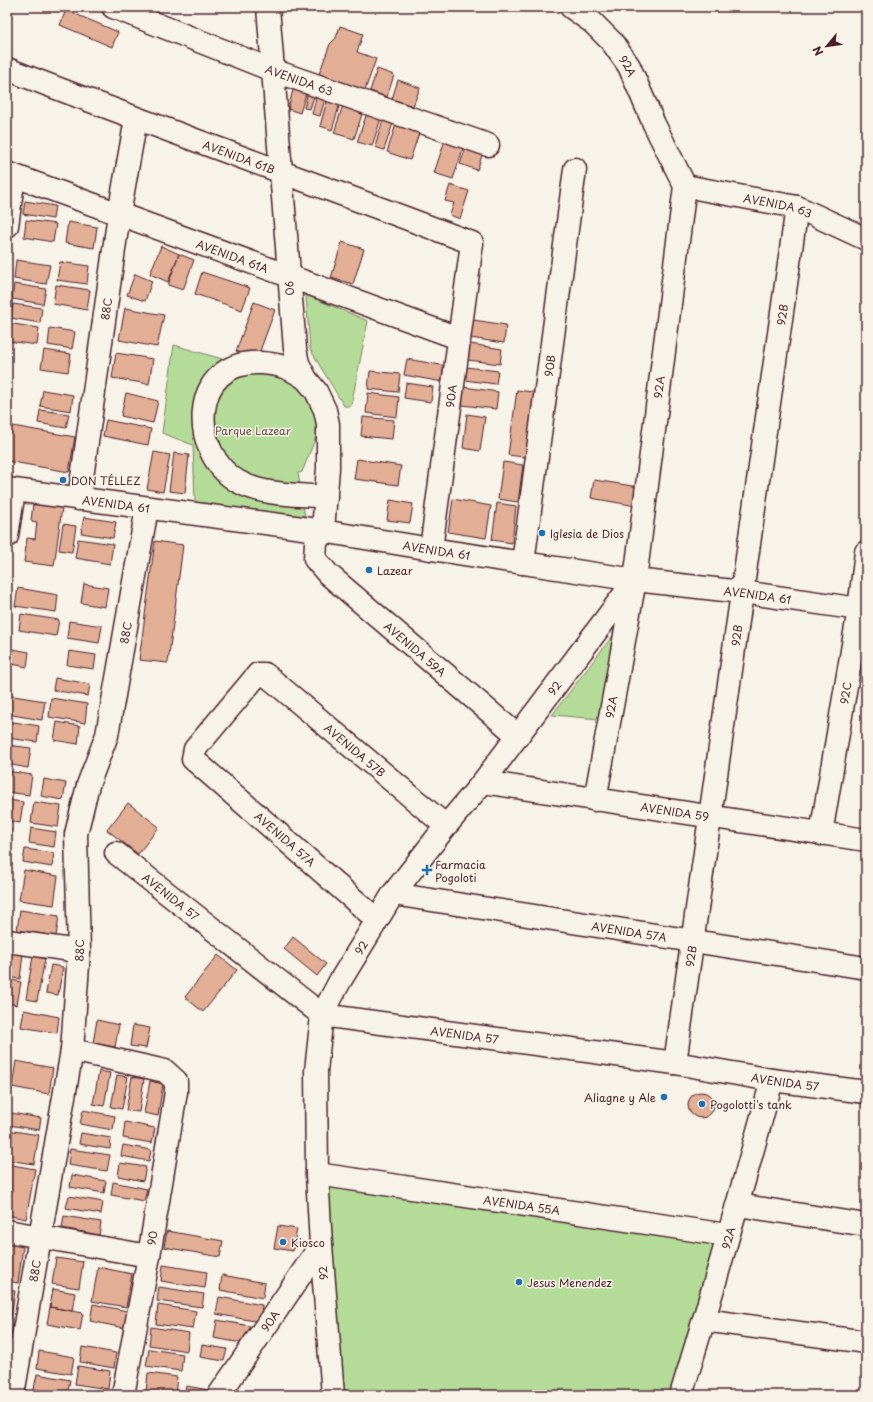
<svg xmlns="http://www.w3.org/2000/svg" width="873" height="1402" viewBox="0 0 873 1402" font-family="'Playpen Sans',sans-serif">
<rect width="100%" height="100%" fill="#f7f3e8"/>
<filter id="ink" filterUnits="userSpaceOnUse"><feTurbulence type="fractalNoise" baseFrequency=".025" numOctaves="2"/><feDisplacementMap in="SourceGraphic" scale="8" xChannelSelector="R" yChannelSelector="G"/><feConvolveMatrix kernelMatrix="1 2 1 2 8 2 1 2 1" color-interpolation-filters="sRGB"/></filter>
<g filter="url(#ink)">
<path fill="#b4dc98" stroke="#7f7e62" d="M306 295 368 321 351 406H344L310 349Z
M174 345 288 378 308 396 316 416 318 432 302 472 298 473 306 524 195 502 193 445 162 433Z
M617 630 599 719 552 715Z
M317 1174 727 1235 681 1395H333Z"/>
<path fill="#e2af96" stroke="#4a1f2b" d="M66 10 118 32 112 47 60 25Z
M340 26 363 34 357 52 376 59 365 90 319 74 330 44 336 38Z
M377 69 394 75 387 97 370 91Z
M398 80 420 88 413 106 392 99Z
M294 86 307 90 300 113 288 109Z
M308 91 315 93 310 109 304 108Z
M317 94 326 96 320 116 312 114Z
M328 97 341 100 332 130 320 126Z
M344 102 364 108 354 139 334 133Z
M368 110 382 115 372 146 357 142Z
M384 116 394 120 384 150 375 147Z
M397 121 420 130 410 160 387 152Z
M446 137 465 143 453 179 434 173Z
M467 145 484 150 477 170 460 164Z
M450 185 469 191 460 219 450 215 454 203 445 201Z
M25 201 55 206 53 219 23 214Z
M26 220 56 224 53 242 24 237Z
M68 222 97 227 94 248 65 243Z
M342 242 364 249 353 284 331 278Z
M161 246 179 254 168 282 150 274Z
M179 254 194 260 183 290 168 285Z
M16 260 50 265 46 284 14 279Z
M60 262 89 266 87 284 57 280Z
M202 272 250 288 242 310 195 294Z
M135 274 152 281 145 301 127 295Z
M14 284 46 289 43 304 12 299Z
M56 285 90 290 87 310 53 304Z
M254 302 275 310 257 359 236 351Z
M13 304 42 308 40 323 11 318Z
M125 308 164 315 157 347 119 340Z
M473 320 506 325 504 343 470 338Z
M7 323 39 328 37 345 7 341Z
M50 328 75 332 72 349 48 345Z
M470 344 502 349 500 364 468 360Z
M44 350 71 354 68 372 41 368Z
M116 353 153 359 149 384 112 378Z
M407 359 446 366 443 382 404 375Z
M466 367 498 371 496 384 464 380Z
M370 371 400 374 398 392 368 389Z
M406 383 433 387 431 402 404 398Z
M464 387 498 392 496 409 462 405Z
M43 390 73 395 71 411 40 406Z
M517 390 540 393 531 458 508 455Z
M126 393 158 401 153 423 121 416Z
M368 393 399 397 397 417 366 413Z
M40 410 69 414 66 428 38 423Z
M467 414 485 417 480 451 463 448Z
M363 417 394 420 392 439 361 436Z
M106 420 151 429 148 445 103 436Z
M7 425 75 437 69 472 7 461Z
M154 452 170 455 163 492 147 489Z
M174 453 189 455 185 493 169 491Z
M357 459 401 466 398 485 354 479Z
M503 462 523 465 518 502 498 499Z
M594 480 639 487 636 506 591 498Z
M453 499 491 506 486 538 448 532Z
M390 500 413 504 410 523 387 520Z
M497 503 516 506 512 543 492 540Z
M33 504 62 508 54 566 24 562 27 538 35 539 37 522 31 521Z
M84 517 116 522 113 538 81 533Z
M63 524 76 526 72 552 59 550Z
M78 539 113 544 110 564 75 558Z
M155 541 183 545 168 663 139 660Z
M84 584 108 588 105 607 81 603Z
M18 588 58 595 56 612 15 606Z
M21 614 59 620 56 636 19 630Z
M69 621 102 626 99 643 67 638Z
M7 648 29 652 27 667 7 663Z
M69 651 96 655 94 669 67 665Z
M55 678 90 684 88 696 53 690Z
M7 695 45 701 42 720 7 714Z
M51 698 87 704 85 723 49 717Z
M7 721 39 726 37 742 7 738Z
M57 722 80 726 78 744 54 740Z
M7 745 31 748 28 768 7 764Z
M7 771 32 775 29 795 7 792Z
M44 779 66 783 63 800 41 796Z
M7 800 23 802 20 823 7 821Z
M34 802 61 806 58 827 31 823Z
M128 803 159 827 138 854 107 830Z
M7 828 11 829 9 846 7 845Z
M31 828 56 832 54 847 29 843Z
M25 849 54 853 52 867 23 862Z
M24 870 58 876 54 905 19 900Z
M20 910 59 916 56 936 17 930Z
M293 937 326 964 317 976 284 949Z
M7 952 23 954 20 979 7 977Z
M218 955 237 970 203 1012 185 997Z
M33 956 45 959 37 1001 26 999Z
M51 965 63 967 58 995 46 993Z
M7 979 21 982 17 1005 7 1003Z
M24 1010 59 1017 57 1033 21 1027Z
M97 1020 119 1025 115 1047 93 1043Z
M133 1025 150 1028 146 1048 130 1046Z
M16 1061 53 1068 49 1094 12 1087Z
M99 1071 110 1073 104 1106 93 1104Z
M117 1075 128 1077 122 1109 111 1107Z
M132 1077 144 1079 139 1112 126 1110Z
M150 1081 163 1084 158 1116 144 1113Z
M688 1105a13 13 0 1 1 26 0a13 13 0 1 1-26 0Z
M83 1110 115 1116 113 1130 80 1124Z
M11 1113 41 1118 39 1130 9 1125Z
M125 1122 155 1128 152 1143 123 1138Z
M7 1130 39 1135 34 1164 7 1160Z
M81 1133 111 1138 110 1149 79 1144Z
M123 1145 151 1150 149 1161 121 1156Z
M70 1149 110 1155 107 1171 68 1165Z
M120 1163 146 1167 143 1181 118 1176Z
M7 1164 35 1169 26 1219 7 1215Z
M72 1175 106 1181 104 1193 70 1187Z
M113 1182 147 1189 144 1201 111 1195Z
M69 1196 103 1202 101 1214 66 1208Z
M64 1216 101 1222 99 1235 62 1228Z
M278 1226 297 1229 293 1251 274 1248Z
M167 1231 223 1241 220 1257 164 1247Z
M7 1244 23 1247 18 1283 7 1281Z
M56 1258 83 1262 79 1288 52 1284Z
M163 1265 207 1272 205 1288 161 1281Z
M98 1267 132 1274 126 1307 92 1301Z
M222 1275 265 1283 263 1298 220 1290Z
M159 1287 204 1294 202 1307 157 1301Z
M7 1289 15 1291 10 1324 7 1323Z
M53 1289 75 1293 72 1311 50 1307Z
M219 1297 262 1305 260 1322 216 1314Z
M93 1304 127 1311 124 1328 90 1321Z
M158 1305 196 1311 193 1329 156 1324Z
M50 1307 83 1313 80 1330 47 1324Z
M217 1320 250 1326 247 1344 214 1338Z
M151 1327 189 1333 187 1351 149 1345Z
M202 1345 227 1349 224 1361 200 1357Z
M82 1347 116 1353 114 1368 80 1362Z
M149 1349 183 1354 181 1371 146 1366Z
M39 1351 74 1357 71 1374 37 1368Z
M78 1366 110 1371 108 1389 75 1384Z
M148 1373 177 1377 175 1395 146 1392Z
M37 1374 70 1380 67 1395 34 1389Z
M186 1386 209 1390 208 1395H184Z"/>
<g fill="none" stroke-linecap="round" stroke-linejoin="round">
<defs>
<g id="minor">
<path id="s1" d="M113 7 272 70 488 145"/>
<path id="s2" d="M268 7 295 349 298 363 306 379 316 391 325 410 328 424V468L323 530 316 543 315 559 328 574 518 736"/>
<path id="s3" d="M571 7 592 22 612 42 629 66 654 124 685 186 635 580 595 800"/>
<path id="s4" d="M7 69C161 129 317 184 472 243L431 549"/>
<path id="s5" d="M7 173 458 338"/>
<path id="s6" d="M685 186 797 207 866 239"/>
<path d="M7 226 14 176"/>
<path d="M306 379C291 368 279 364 261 363 188 359 189 455 239 482 264 496 298 494 326 497"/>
<path id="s7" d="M7 489 310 529 431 549 635 580 742 592 866 610"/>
<path id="s8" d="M79 499 119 214 136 119"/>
<path d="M7 536 14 491"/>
<path id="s9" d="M523 563 575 169"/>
<path id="s10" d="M483 782 866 840"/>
<path id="s11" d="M821 834 859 609 866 552"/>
<path id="s12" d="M116 853 322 1015 675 1063 772 1080 866 1092"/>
<path id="s13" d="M393 894 866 968"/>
<path id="s14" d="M376 919 193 759 195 749 258 674H265L446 826"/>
<path d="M7 941 79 951"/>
<path d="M72 1050 165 1071 176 1081V1092L149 1256 123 1395"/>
<path id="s15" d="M675 1063 797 207"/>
<path id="s16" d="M317 1174 727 1235"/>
<path d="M738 1205 866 1225"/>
<path d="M7 1231 149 1256"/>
<path d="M704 1320 866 1342"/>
<path id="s17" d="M13 1395 72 1050 79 951 76 834 88 785 107 735 147 508"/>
<path id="s18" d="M219 1395 321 1245"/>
<path id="s19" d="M333 1395 321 1245 317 1174 316 1071 322 1015 340 981 393 894 446 826 483 782 635 580"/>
<path id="s20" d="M681 1395C713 1291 743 1186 772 1080"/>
</g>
</defs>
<use href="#minor" stroke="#4a1f2b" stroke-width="25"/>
<use href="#minor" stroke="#f7f3e8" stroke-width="22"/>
</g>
</g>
<g fill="#1f6fb2" stroke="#f7f3e8" stroke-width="1.5">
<circle cx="63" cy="480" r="4"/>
<circle cx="542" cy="533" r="4"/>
<circle cx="369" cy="570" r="4"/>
<path d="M425 864h4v4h4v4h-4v4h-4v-4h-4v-4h4z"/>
<circle cx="664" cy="1097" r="4"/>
<circle cx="702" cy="1104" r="4"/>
<circle cx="283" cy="1242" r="4"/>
<circle cx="519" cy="1282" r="4"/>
</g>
<g text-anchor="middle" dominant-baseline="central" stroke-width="3" stroke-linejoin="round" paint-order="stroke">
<g font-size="11" fill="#4a1f2b" stroke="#f7f3e8">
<text stroke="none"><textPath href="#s3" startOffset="83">92A</textPath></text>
<text stroke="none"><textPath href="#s1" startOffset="200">AVENIDA 63</textPath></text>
<text stroke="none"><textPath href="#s4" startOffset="248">AVENIDA 61B</textPath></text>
<text stroke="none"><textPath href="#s6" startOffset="95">AVENIDA 63</textPath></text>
<text stroke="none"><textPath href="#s5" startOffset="240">AVENIDA 61A</textPath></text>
<text stroke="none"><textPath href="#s2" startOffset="282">90</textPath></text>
<text stroke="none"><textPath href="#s8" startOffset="192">88C</textPath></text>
<text stroke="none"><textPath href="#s15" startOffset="756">92B</textPath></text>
<text stroke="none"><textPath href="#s9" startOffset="199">90B</textPath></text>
<text transform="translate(659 387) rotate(-83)">92A</text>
<text transform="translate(451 396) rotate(-83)">90A</text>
<text stroke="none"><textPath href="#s7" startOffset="110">AVENIDA 61</textPath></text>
<text stroke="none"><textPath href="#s7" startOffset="434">AVENIDA 61</textPath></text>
<text stroke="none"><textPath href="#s7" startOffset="758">AVENIDA 61</textPath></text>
<text stroke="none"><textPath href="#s17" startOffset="774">88C</textPath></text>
<text stroke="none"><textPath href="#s15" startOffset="432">92B</textPath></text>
<text stroke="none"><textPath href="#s2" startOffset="698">AVENIDA 59A</textPath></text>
<text stroke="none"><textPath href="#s19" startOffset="783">92</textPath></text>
<text stroke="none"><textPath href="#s11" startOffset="143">92C</textPath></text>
<text transform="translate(611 707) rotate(-80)">92A</text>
<text stroke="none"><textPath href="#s14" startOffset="476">AVENIDA 57B</textPath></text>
<text stroke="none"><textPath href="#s10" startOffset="194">AVENIDA 59</textPath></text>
<text transform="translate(285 839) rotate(41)">AVENIDA 57A</text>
<text stroke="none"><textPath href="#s12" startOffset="70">AVENIDA 57</textPath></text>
<text stroke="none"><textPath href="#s13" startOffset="239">AVENIDA 57A</textPath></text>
<text stroke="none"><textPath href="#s19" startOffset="459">92</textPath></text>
<text stroke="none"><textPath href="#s17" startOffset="450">88C</textPath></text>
<text stroke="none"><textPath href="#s15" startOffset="108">92B</textPath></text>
<text stroke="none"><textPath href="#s12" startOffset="406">AVENIDA 57</textPath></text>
<text stroke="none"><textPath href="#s12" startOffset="730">AVENIDA 57</textPath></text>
<text stroke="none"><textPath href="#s16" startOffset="207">AVENIDA 55A</textPath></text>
<text transform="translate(152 1238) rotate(-81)">90</text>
<text stroke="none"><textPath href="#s20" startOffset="164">92A</textPath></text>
<text stroke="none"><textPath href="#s17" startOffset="126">88C</textPath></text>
<text transform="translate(323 1273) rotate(-95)">92</text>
<text stroke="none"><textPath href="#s18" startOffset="90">90A</textPath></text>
</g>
<g font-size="11" fill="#644e46" stroke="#f7f3e8">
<text x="253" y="430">Parque Lazear</text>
</g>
<g font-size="11" fill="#4a1f2b" stroke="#f7f3e8" text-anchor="start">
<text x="71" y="480">DON TÉLLEZ</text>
<text x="550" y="533">Iglesia de Dios</text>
<text x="377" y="570">Lazear</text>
<text x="435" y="864">Farmacia<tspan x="435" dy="13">Pogoloti</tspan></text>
<text x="656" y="1097" text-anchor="end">Aliagne y Ale</text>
<text x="710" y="1104">Pogolotti's tank</text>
<text x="291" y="1242">Kiosco</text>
<text x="527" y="1282">Jesus Menendez</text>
</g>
</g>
<rect width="873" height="1402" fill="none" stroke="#f7f3e8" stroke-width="24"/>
<rect x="12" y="12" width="849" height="1378" fill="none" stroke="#4a1f2b" stroke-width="1.5" filter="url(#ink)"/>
<g transform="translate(827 46) rotate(241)" stroke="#f7f3e8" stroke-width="3" paint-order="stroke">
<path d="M0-3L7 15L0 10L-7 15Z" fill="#4a1f2b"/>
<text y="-6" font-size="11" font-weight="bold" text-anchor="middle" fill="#4a1f2b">N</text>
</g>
</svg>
